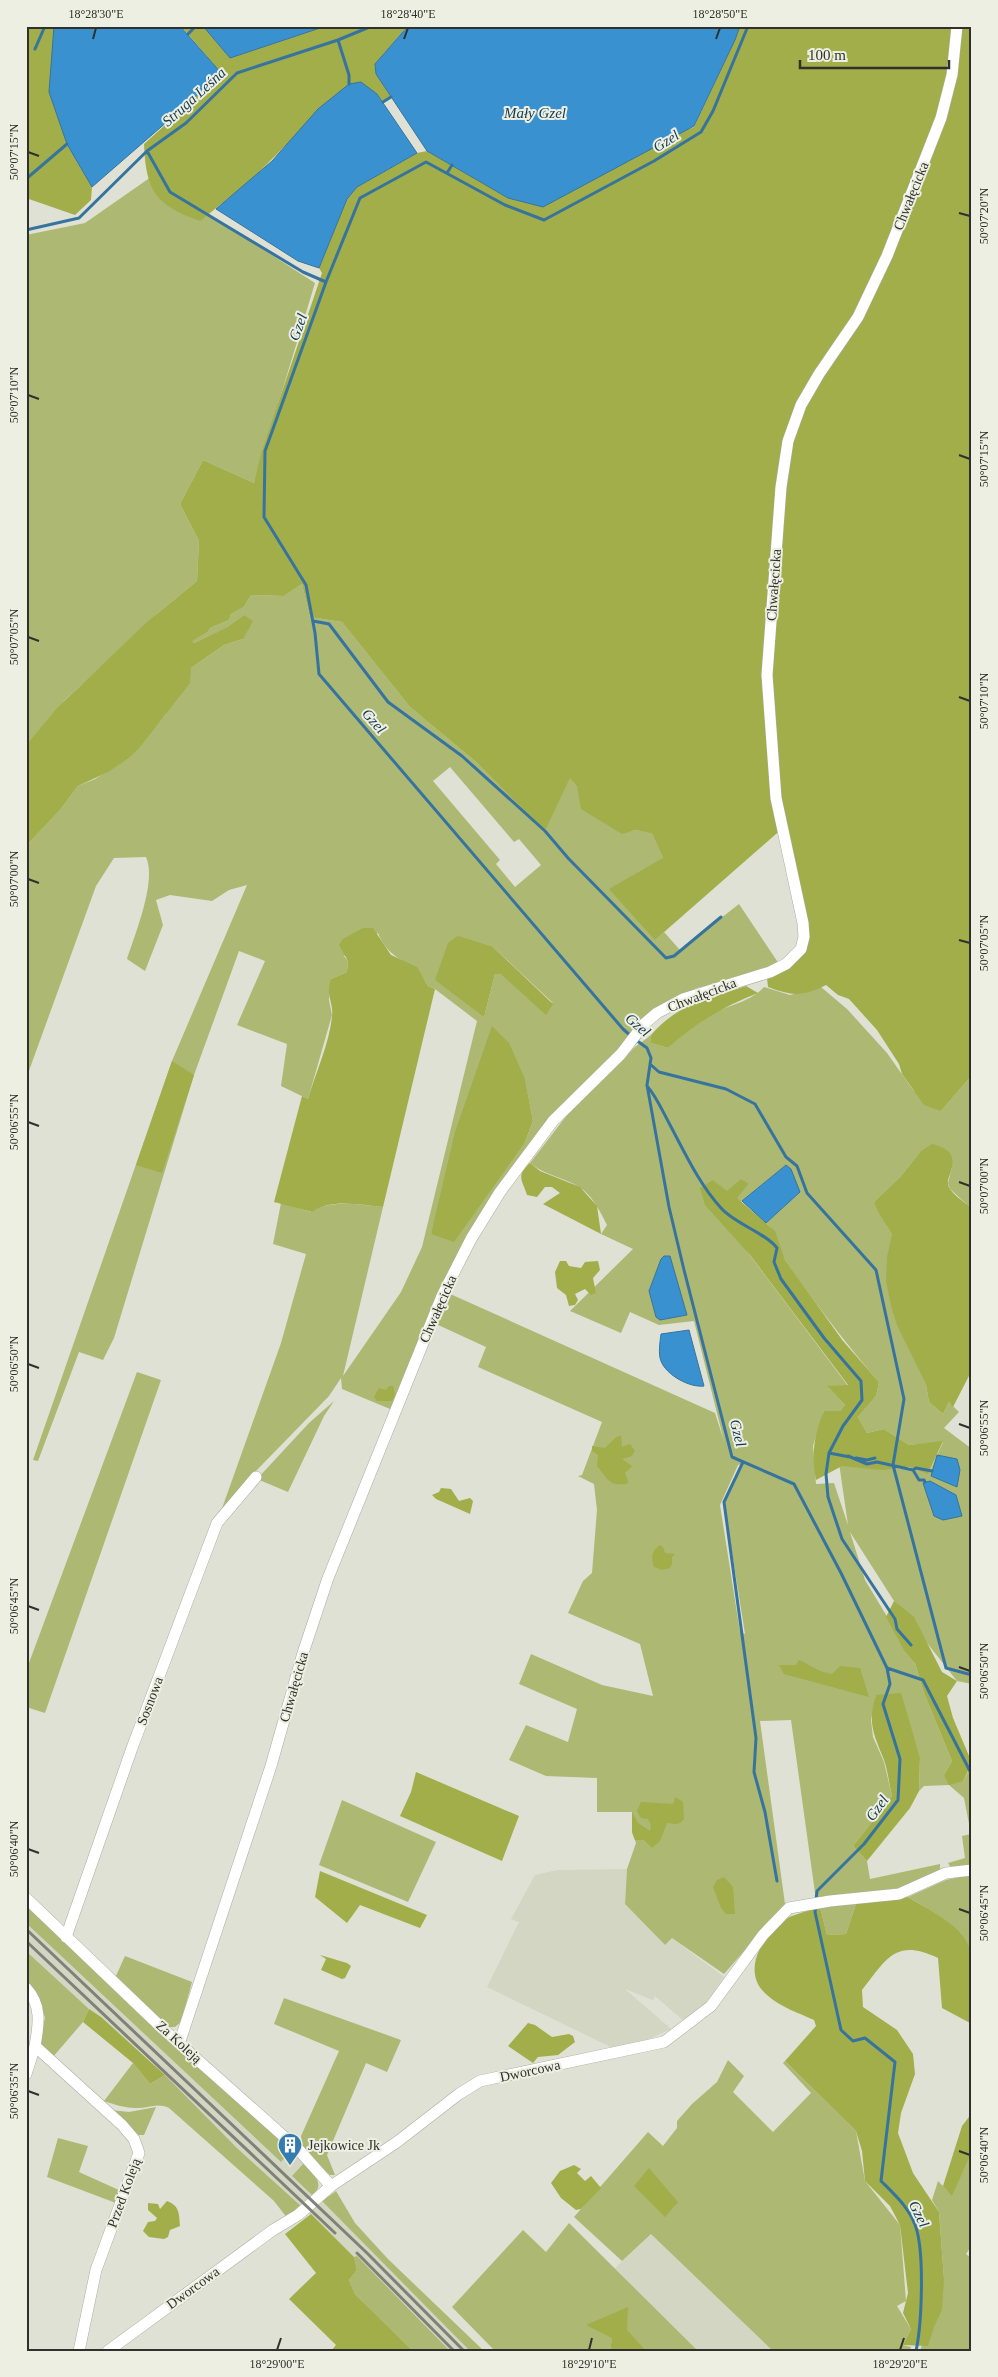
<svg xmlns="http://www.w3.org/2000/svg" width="998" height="2377" viewBox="0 0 998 2377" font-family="Georgia,serif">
<rect width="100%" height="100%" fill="#dfe1d4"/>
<path fill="#d3d6c2" d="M627 1869 625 1904 665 1945 672 1938 724 1977 705 2004 686 2023 655 1996 653 2000 625 1989 671 2029 621 2052 487 1987 519 1922 511 1919 535 1875 557 1870Z
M26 1923 281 2162 292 2150 304 2163 292 2177 315 2193 470 2351H450L358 2256 354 2257 313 2217 233 2144 146 2056 89 2009 26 1951Z
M652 2233 774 2351H696L615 2268Z"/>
<path fill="#adb873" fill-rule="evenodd" d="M151 177 315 283 254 483 203 460 180 504 199 541 197 581 158 613 65 700 26 746V235L85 223Z
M302 584 310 617 342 622 410 707 475 761 545 830 570 777 621 833 635 830 652 832 663 858 655 940 664 932 680 950 739 904 781 967 697 988 660 1008 556 1112 462 1244 390 1409 342 1389 341 1378 329 1396 253 1474 220 1514 281 1343 306 1254 273 1244 281 1203 311 1212C331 1199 360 1205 383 1207L343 1376 401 1292 422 1247 477 1021 435 989 428 986C415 959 390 964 378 933L344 956 348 961 347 972 331 979 329 1000 332 1015 308 1099 281 1086 287 1044 237 1025 265 961 239 951 194 1075 114 1338 103 1360 79 1352 38 1461 33 1460 172 1061 247 885 229 890 212 901 170 895 156 900 163 925 145 971 127 959C135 934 157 881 146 857L114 858 96 886 26 1079V846L60 810 78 786 95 779 128 759 165 715 191 668 224 645 243 639 244 615 229 627 194 643 191 641 208 632 210 628 229 620 231 614 244 607 251 595 284 596ZM450 767 514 842 519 839 541 865 515 887 496 864 500 860 433 781ZM493 947 553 1003 521 991 502 974H495L484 1017ZM525 1080 533 1121 525 1142 431 1234 441 1200Z
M764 987 790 995 821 987 847 1009 887 1053 913 1090 941 1111 972 1075V1209L950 1189 948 1183 952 1167 920 1152 901 1176 874 1202 892 1235 901 1332 926 1385 929 1402 943 1414 949 1402 959 1412 944 1428 972 1449V1684L957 1681 894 1601 850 1532 865 1580 915 1663 924 1693 952 1761 944 1775 963 1781 972 1765V1867L952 1869 948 1863 965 1858 962 1836 971 1834 964 1798 949 1785 924 1786 919 1791 920 1757 907 1716 876 1695 871 1720 873 1737 884 1762 892 1796 853 1846 867 1861 870 1879 940 1864V1873L900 1890 816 1900 791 1720 760 1721 785 1904 724 1974 672 1938 665 1945 625 1904 627 1869 636 1843 632 1832V1812H597V1778L546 1776 509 1760 526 1725 568 1742 577 1709 519 1684 531 1654 602 1685 653 1696 640 1644 568 1613 583 1581 592 1573 597 1510 594 1484 578 1476 582 1475 602 1422 478 1367 486 1347 436 1324 448 1293 715 1413 724 1441 694 1321 659 1325 630 1312 621 1333 570 1311 633 1249 601 1234 607 1225C600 1211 592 1195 579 1187 563 1177 544 1175 530 1163L567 1115 635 1047 651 1035V1043L668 1048C682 1035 695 1022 712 1014 729 1005 752 1001 764 987ZM786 1165 800 1192 766 1223C782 1237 777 1248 787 1263 816 1304 846 1344 879 1382L876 1396 858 1417 867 1433 884 1429 909 1445 943 1442 930 1471 839 1463 848 1525 834 1483 816 1484 813 1446 824 1411H840L845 1405 828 1387 848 1386 743 1246 713 1180 727 1192 749 1184 736 1198 741 1202ZM742 1464 724 1502 745 1634 740 1632 720 1505 738 1465Z
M137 1372 161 1380 45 1713 26 1707V1671Z
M334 1401 324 1416 288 1492 257 1479 309 1423Z
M342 1800 436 1842 408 1902 319 1865Z
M972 1874V1953C961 1925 933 1912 908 1897L946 1880Z
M26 1904 292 2150 281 2162 26 1923Z
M856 1904 846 1934 827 1935 820 1907Z
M26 1951 89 2009 83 2022 52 2058 38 2044 45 2018 36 1992 26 1983Z
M125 1956 192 1982 181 2022 175 2027H167L115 1978Z
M284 1998 401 2040 387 2072 366 2063 327 2155 335 2175H330L304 2153 301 2136 339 2051 274 2024Z
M728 2060 744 2076 733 2092 773 2132 811 2093 783 2063 785 2061 856 2131 865 2181 900 2225 906 2301 897 2306 911 2329 903 2345 911 2347 910 2351H773L651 2234 622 2261 574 2217 648 2132 663 2146 677 2128V2121L692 2104 717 2082Z
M133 2063 150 2084 165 2075 237 2148 302 2207 288 2219 274 2201 169 2108C156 2102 148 2109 135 2108 124 2108 113 2104 104 2101Z
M156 2107 144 2135H135L111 2110 129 2112Z
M58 2138 88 2146 79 2172 121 2191 116 2203 47 2177Z
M972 2152V2245L966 2254 972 2259V2351H920L944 2279 939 2212 932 2200 938 2181 952 2195Z
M304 2163C312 2172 327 2185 312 2195L292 2176Z
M336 2191 355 2223 388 2259 484 2351H470L322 2201Z
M569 2223 698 2351H614L612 2339 610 2351H495L452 2307 523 2230 546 2252Z
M357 2256 450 2351H413L355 2294 349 2280 357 2270 354 2257Z"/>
<path fill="#a1ae49" d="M26 26H54L67 144 92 187 91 200 75 215 26 198Z
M181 26H203L230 58 326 26H403L404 30 375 64 376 74 391 97 383 102 377 94 295 136 250 181 200 221C155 205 146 191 144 144L222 74Z
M740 26H972V1075L941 1111 924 1105 902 1074 899 1064 877 1030 849 999 838 995 826 985C802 997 792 996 768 987L767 978 804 948 784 827 655 940 609 889 663 858 652 833 635 830 622 834 581 809 577 786 570 778 545 831 475 761 410 707 342 622 310 617 302 584 284 596 251 595 244 607 231 614 229 620 210 628 208 632 192 641 194 643 228 627 244 615 253 621 243 639 224 645 191 668 190 683 140 747 128 759 108 772 78 786 60 810 26 846V746L28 743 58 707 147 622 197 581 199 541 180 504 203 460 254 483 261 454 322 273 319 268 347 199 357 187 417 153 427 151 508 198 694 127 735 40Z
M363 928H373L391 955 417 967 428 986 435 989 383 1207C360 1205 331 1198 312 1212L274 1202 302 1096 308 1099C316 1072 329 1044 332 1017 334 1002 325 996 331 979L347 972 348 961 339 945 343 939Z
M458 936 493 947 553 1004 546 1015 501 974H495L484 1017 435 980 448 943Z
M746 986 758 993C724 1006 695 1023 668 1048L651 1043V1035C678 1004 708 998 746 986Z
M492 1026 509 1043 525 1079 533 1121 525 1142 454 1242 431 1234 455 1132Z
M172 1061 194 1075 162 1173 136 1165Z
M932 1144C948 1148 956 1154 951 1171 950 1175 947 1180 948 1183 948 1193 966 1202 972 1209V1370L953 1407 949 1402 943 1414 929 1402 926 1385 897 1325 891 1306 886 1281 887 1257 892 1235C886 1223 878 1214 874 1202L901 1176 920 1152Z
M530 1163 540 1171 580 1187 597 1206 601 1234 543 1204 560 1193 552 1187H545L537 1197 527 1195C523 1181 515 1176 530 1163Z
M741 1179 749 1184 737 1198 775 1231 785 1260 843 1341 879 1382 876 1396 858 1417 867 1433 884 1429 909 1445 943 1441 928 1474 909 1467 882 1470 842 1466 816 1480C811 1455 814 1435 824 1411H840L845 1405 827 1386 848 1385 750 1255 705 1205 700 1188 713 1180 727 1191Z
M560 1261H566L569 1266 581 1268 585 1262 598 1261 600 1270 593 1278 596 1293 591 1295 585 1289 575 1294 578 1300 575 1305 569 1306 566 1295 557 1288 555 1272Z
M389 1386H393L395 1394 392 1401H377L374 1397 379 1388 386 1390Z
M621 1435 622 1447 630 1444 635 1451 632 1456 622 1459 632 1466 625 1473 628 1481 627 1484C608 1486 608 1479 597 1466L598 1455 592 1451V1446L605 1448 615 1438Z
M441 1488 451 1489 459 1501 470 1498 473 1501 470 1514 436 1499 432 1495 439 1492Z
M660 1545 663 1547 665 1553 675 1554 672 1557V1564L670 1568 662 1570 654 1567C651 1558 651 1551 660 1545Z
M894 1601 914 1617 942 1672 957 1681 947 1696 953 1718 972 1763 963 1781 949 1785 944 1775 952 1761 924 1693 915 1663 904 1650 886 1617Z
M799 1660C813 1666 817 1672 832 1674L840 1666 860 1668 869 1697 784 1674 779 1665H796Z
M901 1693 920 1757 919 1791 910 1808 867 1861 853 1846 892 1796C889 1784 888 1771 884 1760 874 1734 867 1724 876 1695Z
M416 1772 519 1816 502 1861 400 1816 411 1792Z
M675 1797 683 1802 684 1819C678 1826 675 1824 667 1823L660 1841 652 1848 644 1840H635L632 1832V1812L638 1823 650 1831 651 1825 648 1819 641 1818 637 1811 641 1802 673 1804Z
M320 1871 427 1915 420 1928 360 1905 347 1923 315 1897Z
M724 1877 733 1887 735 1914H726L721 1908 713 1887 717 1880Z
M908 1897C929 1910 963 1925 971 1951 975 1966 972 2007 972 2024L942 2008 938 1958C896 1938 887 1958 862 1990L863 2007 897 2030 913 2054 915 2074 901 2113 898 2133 913 2173 939 2212 944 2279 942 2310 934 2327 928 2346 903 2345 911 2329 903 2313 908 2293 900 2225 890 2206 865 2181 862 2151 856 2131 785 2061 816 2026 814 2020C799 2013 780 2007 767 1995 743 1975 758 1944 777 1925 787 1915 806 1912 820 1907L827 1935 846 1934 856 1904Z
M320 1955 347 1963 351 1966 345 1978 342 1979 321 1970 326 1959Z
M89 2009 101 2017 165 2075 150 2084 133 2063 83 2022Z
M528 2023 535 2025 552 2037 569 2034 573 2036 575 2042 558 2055 538 2057 533 2063 508 2046Z
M972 2113V2152L952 2196 943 2186 962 2126Z
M574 2165 581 2169 577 2173 585 2181 591 2176 601 2188 581 2209 576 2210 561 2198 551 2183 560 2171Z
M649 2168 678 2202 665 2217 634 2186Z
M167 2201C180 2206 179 2214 180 2226L170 2230 168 2237 164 2239 149 2237 143 2231 148 2222 155 2221 157 2218 148 2210V2203L158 2204 160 2209Z
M311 2214 354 2257 357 2270 349 2280 355 2294 413 2351H331L336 2345 289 2299 316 2273 285 2234Z
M628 2307 627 2330 646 2351H610L612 2338 586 2325Z"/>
<path fill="#3991d0" stroke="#36749f" d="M54 26H180L222 74 92 187 67 144 49 92Z
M203 26H326L230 58Z
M408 26H740L735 40 694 126 543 207 508 198 427 151 376 74 375 64Z
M361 82 377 94 417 153 357 187 347 199 319 268 298 261 216 209 272 161 318 109 349 84Z
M786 1165 791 1169 800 1192 766 1223 742 1201Z
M664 1256H670L687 1315 660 1320 656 1317 649 1291 661 1259Z
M689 1330 704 1386C690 1388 666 1375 661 1361 658 1354 660 1342 661 1334Z
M937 1455 957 1459 960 1470 957 1487 931 1476Z
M930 1481 956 1495 962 1516 943 1520 934 1516 923 1483Z"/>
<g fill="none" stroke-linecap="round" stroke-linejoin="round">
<path stroke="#36749f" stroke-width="3" d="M188 34 196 26
M338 40 349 75V84
M35 49 45 26
M383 102 391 97
M147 151 170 192 303 272 326 282
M447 173 452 165
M26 179 67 144
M26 230 79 218 147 151 186 123 237 73 338 40 372 26
M313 621 329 624 388 702 462 756 545 831 568 858 666 958 674 956 721 917
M631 1036 623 1029 319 674 315 633 306 585 264 517 265 451 326 282 360 198 426 162 505 205 544 220 654 161 701 132 713 111 748 26
M636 1040 647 1048 651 1058 647 1085 669 1207 684 1270 732 1457 794 1484 841 1573 887 1668 890 1684 883 1704 900 1759 898 1800 864 1844 817 1891 816 1900
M650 1064 659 1072 726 1089 755 1104 786 1157 797 1166 807 1193 876 1270 904 1399 893 1465 946 1668 972 1675
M647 1086C656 1096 662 1110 669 1123 684 1151 699 1184 721 1208 735 1224 766 1233 777 1248L774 1262 781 1279 824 1338 861 1381 862 1400 843 1426 829 1453 826 1474 828 1497 842 1539 895 1619 897 1629 911 1645
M829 1453 850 1457
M848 1456 867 1464 877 1462 913 1470 919 1480H924L925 1482
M856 1458 867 1460 875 1458
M743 1462 724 1502 756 1738 754 1772 765 1812 777 1881
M913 1470 916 1468 932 1471
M887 1668 923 1680 972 1775
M816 1906 815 1912 841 2030 853 2041 865 2038 895 2062 881 2181C895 2195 912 2210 917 2231 924 2258 922 2323 916 2351"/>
<defs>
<path id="minor" d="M26 1898 163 2029 299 2150 331 2186
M66 1937 132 1748 217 1523 256 1477
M26 1988C42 2005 39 2024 35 2046L122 2125 134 2139 139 2153 96 2270 79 2351
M180 2041 271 1766 303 1653 328 1578 442 1296 471 1239 500 1192 553 1121 621 1054 644 1024 657 1013 683 999 770 972 786 964 801 949 804 937 803 923 776 798 767 675 781 487 788 441 801 405 819 374 858 317 887 256 941 118 952 75 957 26
M26 2074 35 2046
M108 2351 273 2230 298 2215 331 2186 397 2142 459 2094 480 2081 664 2042 711 2006 763 1935 789 1908 830 1901 899 1894 946 1873 972 1870"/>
</defs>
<use href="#minor" stroke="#abada0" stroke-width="12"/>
<use href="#minor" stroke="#fff" stroke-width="11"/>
<path stroke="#808178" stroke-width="3" d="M26 1929 367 2253 464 2351
M26 1941 335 2233
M357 2253 454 2351"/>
</g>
<path fill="none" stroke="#30312c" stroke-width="2" d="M93 39 96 28M404 39 408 28M716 39 720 28M28 152 39 156M959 213 970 216M28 395 39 399M959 455 970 459M28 637 39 641M959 697 970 701M28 879 39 883M959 940 970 943M28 1122 39 1126M959 1182 970 1186M28 1364 39 1368M959 1424 970 1428M28 1606 39 1610M959 1667 970 1671M28 1849 39 1853M959 1909 970 1913M28 2091 39 2095M959 2151 970 2155M277 2350 281 2338M589 2350 592 2338M900 2350 904 2338"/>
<defs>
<symbol id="building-pin" viewBox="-11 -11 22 30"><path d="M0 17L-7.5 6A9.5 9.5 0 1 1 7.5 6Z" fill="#347bb0" stroke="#ecefe1"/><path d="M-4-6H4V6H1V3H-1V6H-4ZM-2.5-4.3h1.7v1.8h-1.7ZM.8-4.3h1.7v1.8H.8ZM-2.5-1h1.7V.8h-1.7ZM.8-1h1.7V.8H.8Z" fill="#fff"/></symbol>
</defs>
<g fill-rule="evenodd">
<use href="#building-pin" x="276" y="2131" width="28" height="38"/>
</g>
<g text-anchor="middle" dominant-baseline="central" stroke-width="4" stroke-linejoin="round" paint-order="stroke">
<g font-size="14" fill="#30312c" stroke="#ecefe1">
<text transform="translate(911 196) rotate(-68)">Chwałęcicka</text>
<text transform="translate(774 585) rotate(-86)">Chwałęcicka</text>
<text transform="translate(702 995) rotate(-21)">Chwałęcicka</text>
<text transform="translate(438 1309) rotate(-66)">Chwałęcicka</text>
<text transform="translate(294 1687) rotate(-74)">Chwałęcicka</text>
<text transform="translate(150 1701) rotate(-69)">Sosnowa</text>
<text transform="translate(179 2042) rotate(42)">Za Koleją</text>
<text transform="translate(530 2071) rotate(-12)">Dworcowa</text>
<text transform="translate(124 2193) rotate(-70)">Przed Koleją</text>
<text transform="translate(193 2288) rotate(-36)">Dworcowa</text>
</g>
<g font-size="14" fill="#30312c" stroke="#ecefe1" text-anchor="start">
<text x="308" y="2145">Jejkowice Jk</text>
</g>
<g font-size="15" font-style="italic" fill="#153953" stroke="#ecefe1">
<text transform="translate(194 97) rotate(-42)">Struga Leśna</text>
<text x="535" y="113">Mały Gzel</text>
<text transform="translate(666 141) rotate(-32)">Gzel</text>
<text transform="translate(298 327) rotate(-70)">Gzel</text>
<text transform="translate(374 721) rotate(49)">Gzel</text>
<text transform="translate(638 1025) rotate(41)">Gzel</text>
<text transform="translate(738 1433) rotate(76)">Gzel</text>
<text transform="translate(877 1808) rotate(-54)">Gzel</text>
<text transform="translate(919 2214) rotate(64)">Gzel</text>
</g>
</g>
<rect width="998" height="2377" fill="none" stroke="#ecefe1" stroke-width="55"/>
<path d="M800 60v8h149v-8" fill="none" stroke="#30312c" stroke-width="2.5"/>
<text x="808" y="60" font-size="15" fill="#30312c" stroke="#ecefe1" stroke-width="4" paint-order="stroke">100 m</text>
<rect x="28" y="28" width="942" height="2322" fill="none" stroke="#30312c" stroke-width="2"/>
<g font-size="12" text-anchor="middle" fill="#30312c">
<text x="96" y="18">18°28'30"E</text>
<text x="408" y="18">18°28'40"E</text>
<text x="720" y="18">18°28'50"E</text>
<text transform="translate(14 152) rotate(-90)" y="4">50°07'15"N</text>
<text transform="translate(984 216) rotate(-90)" y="4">50°07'20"N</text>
<text transform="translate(14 395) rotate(-90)" y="4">50°07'10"N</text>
<text transform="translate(984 459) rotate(-90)" y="4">50°07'15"N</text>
<text transform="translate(14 637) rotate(-90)" y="4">50°07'05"N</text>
<text transform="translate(984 701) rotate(-90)" y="4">50°07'10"N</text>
<text transform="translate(14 879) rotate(-90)" y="4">50°07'00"N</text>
<text transform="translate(984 943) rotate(-90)" y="4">50°07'05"N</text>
<text transform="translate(14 1122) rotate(-90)" y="4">50°06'55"N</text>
<text transform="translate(984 1186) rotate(-90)" y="4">50°07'00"N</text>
<text transform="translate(14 1364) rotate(-90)" y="4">50°06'50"N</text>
<text transform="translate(984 1428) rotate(-90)" y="4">50°06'55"N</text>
<text transform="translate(14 1606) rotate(-90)" y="4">50°06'45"N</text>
<text transform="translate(984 1671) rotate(-90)" y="4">50°06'50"N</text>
<text transform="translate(14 1849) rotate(-90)" y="4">50°06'40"N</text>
<text transform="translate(984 1913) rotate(-90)" y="4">50°06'45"N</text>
<text transform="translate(14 2091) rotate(-90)" y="4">50°06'35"N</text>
<text transform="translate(984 2155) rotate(-90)" y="4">50°06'40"N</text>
<text x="277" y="2368">18°29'00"E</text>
<text x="589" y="2368">18°29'10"E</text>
<text x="900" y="2368">18°29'20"E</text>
</g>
</svg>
